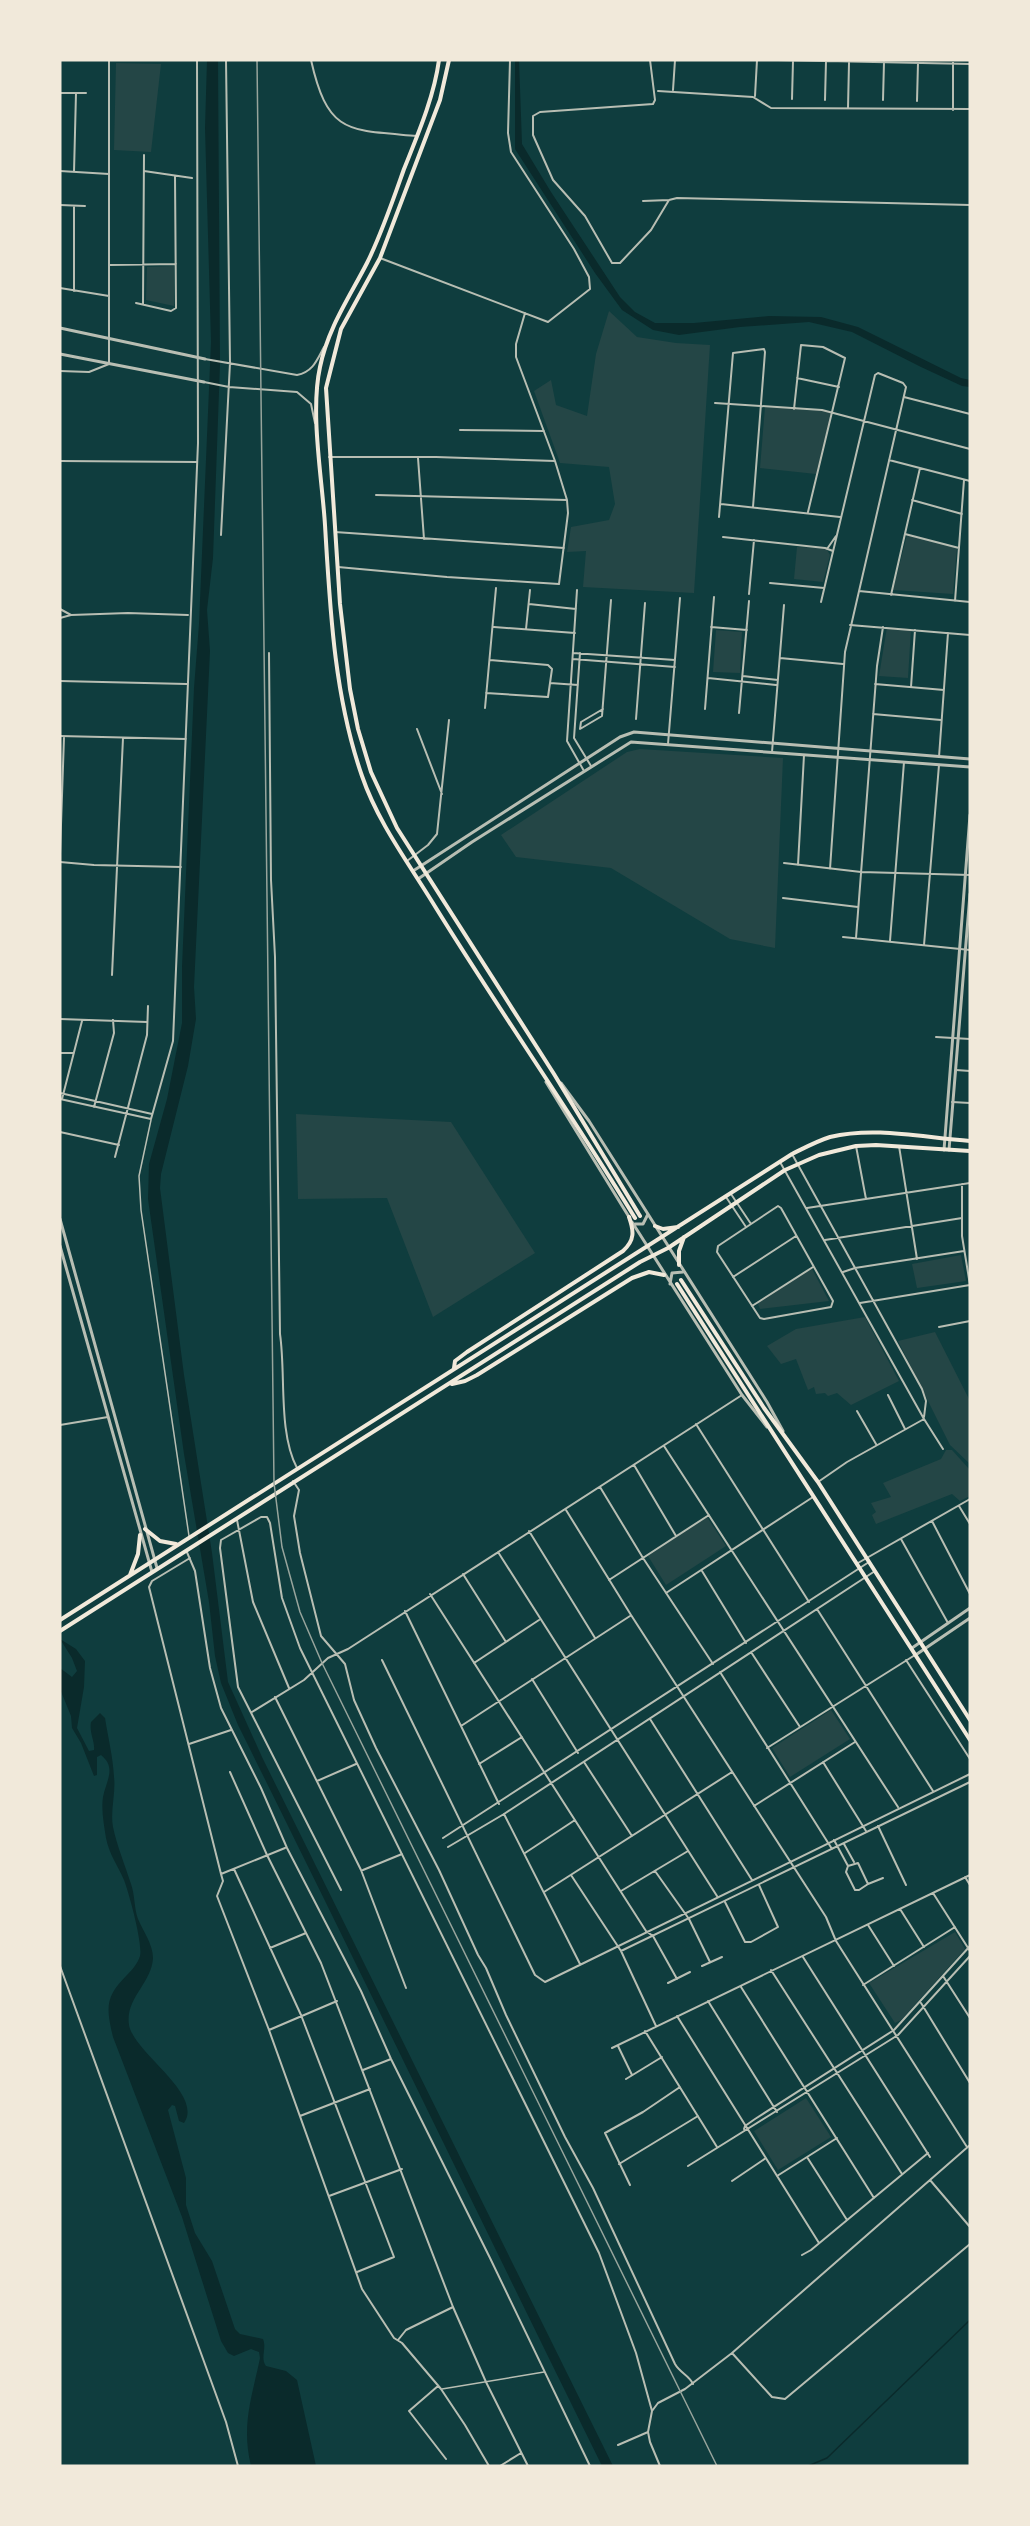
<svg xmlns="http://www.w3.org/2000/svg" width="1030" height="2526" viewBox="0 0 1030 2526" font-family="'Roboto Condensed',sans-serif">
<rect width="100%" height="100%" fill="#0f3d3e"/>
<path fill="#244646" d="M116 63 161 64 151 152 114 150Z
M174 266V306L146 300 147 267Z
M609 311 637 337 676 343 710 345 694 593 583 587 586 551 567 552 571 527 609 520 615 504 609 467 560 463 534 391 551 380 556 405 587 416 596 354Z
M765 407 832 411 816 474 760 468Z
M907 535 957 547 953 594 893 590Z
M797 547 826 548 830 555 823 582 794 579Z
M887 627 911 629 908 678 879 676Z
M716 630 742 632 740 673 713 672Z
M640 749 783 758 775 948 730 939 611 868 516 857 501 835 627 752Z
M296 1114 451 1122 535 1253 433 1317 387 1198 298 1199Z
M961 1255 966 1281 917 1288 912 1264Z
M812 1269 829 1301 760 1309 757 1302Z
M865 1317 899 1381 851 1405 837 1393 828 1396 825 1393 816 1394 814 1387 808 1390 796 1359 781 1364 767 1346 796 1329Z
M935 1332 970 1401V1464L950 1445 898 1341Z
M946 1450H952L970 1470V1496L960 1501 952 1494 876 1524 872 1515 876 1512 871 1503 891 1497 883 1483 941 1459Z
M707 1517 726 1546 666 1585 648 1556Z
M831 1710 850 1739 790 1777 772 1748Z
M955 1932 965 1949 901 2020 895 2023 869 1983Z
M806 2098 831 2137 778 2170 754 2131Z"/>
<path fill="#0a2a2b" d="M207 60H218L220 364 213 558 207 610 210 651 194 987 196 1019 188 1066 161 1174 160 1188 184 1375 212 1553 228 1682 262 1757 613 2466H602C480 2219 361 1972 238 1725L221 1683 215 1656 209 1602 184 1454 148 1199 149 1164 167 1099 182 1023V967L194 688 199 624 211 342 205 128Z
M515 60H519L522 144 551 192 620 297 635 312 655 323H694L769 316 821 317 858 327 961 378 970 380V387L962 386 921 367 852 332 809 322 740 327 679 335 653 330 622 310 595 273 515 149Z
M60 1639 76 1649 85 1661 84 1687 77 1728 89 1751 94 1750C95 1741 89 1733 91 1722L100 1713 105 1718C108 1737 113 1757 114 1777 116 1793 110 1811 113 1827 117 1846 125 1865 131 1884 135 1895 134 1908 138 1919 143 1931 153 1944 153 1958 152 1983 125 1998 129 2025 134 2053 204 2094 184 2123L179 2121 175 2106 172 2105 168 2110 186 2178V2205L195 2233 212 2261 235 2329 240 2334 263 2339C267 2348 260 2358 266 2366L286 2371 297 2380 316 2466H251C241 2425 252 2397 260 2358L259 2352 251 2349 234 2356 228 2353 221 2341 182 2217 113 2037C106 2007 105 1997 127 1975 132 1970 138 1963 140 1956 143 1944 129 1893 124 1880 118 1866 109 1854 106 1838 104 1825 101 1810 103 1797 106 1781 117 1768 101 1755L97 1757V1775L94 1776 81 1743 72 1728 71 1716 60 1689V1668L72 1677 77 1671 72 1658Z"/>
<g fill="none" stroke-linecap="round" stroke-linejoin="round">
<path stroke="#0a2a2b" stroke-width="1.5" d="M808 2466 827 2458 970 2320"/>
<path stroke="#b8beb3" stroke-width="1.5" d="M151 1120 139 1176 141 1210 189 1536
M442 2389 544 2372"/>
<path stroke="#b8beb3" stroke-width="2" d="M311 60C328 135 348 130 417 136
M650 60 655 100 653 104 540 112 533 116V135L553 180 585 216 612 263H620L651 230 669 200
M778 60 970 64
M673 90 675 60
M658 91 753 97 771 108 970 109
M60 93H86
M755 96 757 60
M792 99 793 61
M825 100 826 61
M883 100 884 62
M917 101 918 63
M848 108 849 63
M953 110V63
M60 171 109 174
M144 171 192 178
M74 172 76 93
M643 201 669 200 677 198 970 205
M60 205 85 206
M74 206V291
M380 258 548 322 590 289 589 277 574 249 511 152 508 133 510 60
M110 265 176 264
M60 288 109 296
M136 303 171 311 176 308 175 176
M143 304 144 155
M205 359 297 375C313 372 317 360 324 347
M60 371 89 372 109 364V60
M797 378 839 387
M204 382 229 387 297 392 311 404 315 423
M904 397 970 414
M715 403 822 410 970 449
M794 409 801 345 823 347 845 358 808 512
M460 430 544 431
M329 457H436L555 461
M418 458 424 539
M889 460 970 481
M60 461 197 462
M376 495 567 500
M912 500 962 514
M721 504 840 517
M719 517 733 353 764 349 765 352 753 507
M335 532 564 548
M905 534 959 548
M221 535 230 363 226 60
M723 537 825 548 833 551
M827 549 836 536
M338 567 447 577 559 584 568 513 567 500 555 461 516 357V344L525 313
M770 583 824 588
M577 590 567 741 584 771
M859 591 970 602
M749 594 754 540
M891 595 920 468
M955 601 964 480
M821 602 875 375 878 373 903 383 906 387 845 652 830 869
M529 604 576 609
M60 609 71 615
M60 618 71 615 128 613 188 615
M850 625 970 635
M494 627 575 633
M711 627 747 630
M526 629 530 590
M269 653 271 880 275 957 280 1334C286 1375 278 1432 297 1468
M573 653 675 660
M580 653 574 738 591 766
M780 658 843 664
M573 659 675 667
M743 676 778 680
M708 678 776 685
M60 681 187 684
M550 683 578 685
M875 684 944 690
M911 687 915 630
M486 693 548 697 552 669 548 665 490 660
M485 708 496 588
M603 709 581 722 580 729 602 716 611 600
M705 709 714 597
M739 713 749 601
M873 714 941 720
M636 719 645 603
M417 729 442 794
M60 736 186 739
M668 744 680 598
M772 752 784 605
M939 757 948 633
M60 854 64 737
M407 861 428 845 437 834 449 720
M60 862 94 865 181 867
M784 863 861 872 970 875
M798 865 804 755
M783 898 858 907
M843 937 970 950
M856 938 877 666 883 627
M890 941 904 762
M924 945 939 765
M112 975 123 738
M60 1019 147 1022
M936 1037 970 1039
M60 1053H74
M956 1070 970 1071
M60 1093 152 1114
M60 1099 151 1119 173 1041 198 443 197 60
M62 1099 82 1021
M952 1102 970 1103
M94 1107 114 1033 113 1020
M60 1132 119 1145
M856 1146 866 1199
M899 1146 917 1259
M792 1154 922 1389 926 1401 924 1417
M115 1157 147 1035 148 1006
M780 1162 924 1419 943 1449
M962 1184V1236L970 1285
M731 1194 751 1224
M726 1197 746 1227
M778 1206 781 1208 833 1301 831 1307 764 1319 760 1318 717 1252 718 1246Z
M807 1208 970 1183
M825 1240 962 1218
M843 1272 855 1268 964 1251
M733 1277 796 1236
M860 1303 970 1285
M752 1306 813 1267
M939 1327 970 1321
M888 1395 905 1429
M857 1411 876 1444
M696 1424 809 1602
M60 1425 108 1417
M664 1446 898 1807
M634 1465 676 1536
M293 1481 299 1490 294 1516 300 1553 321 1636 345 1664 354 1700 376 1748 439 1870 478 1955 486 1968 506 2015 565 2137 593 2188 675 2364C680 2373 689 2375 693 2384
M818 1482 847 1462 924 1419
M600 1487 643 1558 713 1664
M959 1506 970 1524
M566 1510 631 1615 826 1917 836 1941 967 2147
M237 1520 253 1602 289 1688
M932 1521 970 1594
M529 1531 595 1638
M901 1539 948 1623
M186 1550 195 1571 210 1668 221 1708 261 1788 287 1848 361 1991 391 2059 490 2258 590 2466
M498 1552 717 1896
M190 1558 152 1581 149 1587 221 1874 223 1881 217 1896 269 2030 362 2289 394 2338 402 2343 441 2389 465 2425 489 2466
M858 1563 970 1499
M702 1571 746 1643
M463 1574 506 1642
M609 1580 709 1515
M666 1593 813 1497
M430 1594 646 1931 653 1936 677 1979
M817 1609 933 1791
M405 1611 499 1804
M751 1652 800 1727
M382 1660 535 1975 545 1982 970 1774
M906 1660 970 1759
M474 1663 539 1620
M720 1672 832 1849
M532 1679 578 1753
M275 1697 361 1870 406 1988
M252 1712 304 1680 328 1658 348 1649 742 1395
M650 1719 752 1880
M461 1726 630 1616
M189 1744 231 1730
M767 1748 915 1655
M584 1762 632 1836
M823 1762 866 1831
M479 1764 522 1737
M230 1772 267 1855 321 1963 453 2307 486 2382 528 2466
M317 1781 356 1764
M754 1806 855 1742
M504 1814 580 1964
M878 1826 906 1885
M443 1838 869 1562
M834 1840 848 1866 846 1872 855 1890H859L868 1884 858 1863 848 1866
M844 1844 854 1862
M448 1847 504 1814 875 1571
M525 1853 575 1820
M234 1869 301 2015 394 2257 357 2272
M363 1870 402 1854
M655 1871 689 1919 710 1962
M221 1874 285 1848
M571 1875 621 1951 656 2026
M965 1877 970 1885
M868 1884 883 1878
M341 1890 238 1687 220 1548 221 1540 261 1517H267L270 1523 282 1598 300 1648 599 2253 636 2353 652 2411 648 2432 650 2442 660 2466
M621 1891 688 1851
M544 1892 732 1772
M933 1893 970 1951
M725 1902 745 1942H751L778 1927 759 1885
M900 1909 924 1947
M868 1925 894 1966
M270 1948 306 1933
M621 1951 970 1782
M803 1957 930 2157
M60 1966 226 2422 238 2466
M702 1966 722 1957
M771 1970 902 2174
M943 1976 970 2018
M668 1983 690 1972
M863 1985 955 1927
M741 1987 874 2198
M708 2001 777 2112
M921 2003 970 2083
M677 2016 819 2243
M269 2030 337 2001
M645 2031 717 2147
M618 2046 632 2075
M612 2048 970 1875
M363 2070 391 2059
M626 2079 662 2057
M300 2116 370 2089
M744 2129 745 2126 755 2119 894 2030 970 1946
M807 2157 847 2220
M619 2164 698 2116
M688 2166 898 2035 970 1956
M777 2176 837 2138
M930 2180 970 2227
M732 2181 766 2158
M630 2185 605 2133 643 2112 680 2087
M329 2196 402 2169
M802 2255 811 2250 928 2153
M398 2340 406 2330 453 2307
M732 2353 772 2397 785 2399 970 2244
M438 2386 409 2411 446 2459
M652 2411 658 2403 685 2389 732 2353 970 2145
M618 2445 648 2432
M500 2466 521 2453"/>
<path stroke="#b8beb3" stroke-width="3" d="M60 328 205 359
M60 354 204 382
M413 871 620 737 634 732 970 759
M418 879 472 842 631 742 970 767
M546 1082 629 1217
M561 1083 589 1121 767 1402 783 1431
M944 1150 970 815
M949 1150 970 894
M60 1219 157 1568
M632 1222 742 1395 767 1427
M635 1224H643L648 1214
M60 1246 152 1572
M670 1284 672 1273 683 1272
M912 1648 970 1608
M917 1654 970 1618"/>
<path stroke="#f1e9da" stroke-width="4" d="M439 60C434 97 418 134 404 169 393 200 382 233 367 263 349 298 328 328 320 367 310 413 322 477 325 525 330 608 334 696 362 776 378 823 410 865 436 908 501 1013 571 1113 635 1218
M449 60 440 100 380 258 341 329 326 388 340 604 350 689 358 729 371 772 397 828 554 1074 640 1216
M655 1226 663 1229 678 1227
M679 1265V1251L684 1237
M681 1280 764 1408 818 1482 970 1720
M677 1284 970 1740
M454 1368 455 1361 467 1352 623 1251C635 1240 634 1231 629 1217
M452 1384 465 1381 477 1375 632 1278 649 1272 664 1275
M145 1529 160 1541 176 1544
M130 1575 138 1554 140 1535
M60 1620 792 1154C804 1148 817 1141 830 1137 876 1126 924 1138 970 1141
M60 1631 640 1262 668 1248 785 1170 819 1155 856 1146 876 1145 970 1151"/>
<path stroke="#97a49c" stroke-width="1.5" d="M257 60 274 1483 282 1547 300 1612 322 1663 717 2466"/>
</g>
<rect width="1030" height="2526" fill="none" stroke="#f1e9da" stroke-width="123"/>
</svg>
